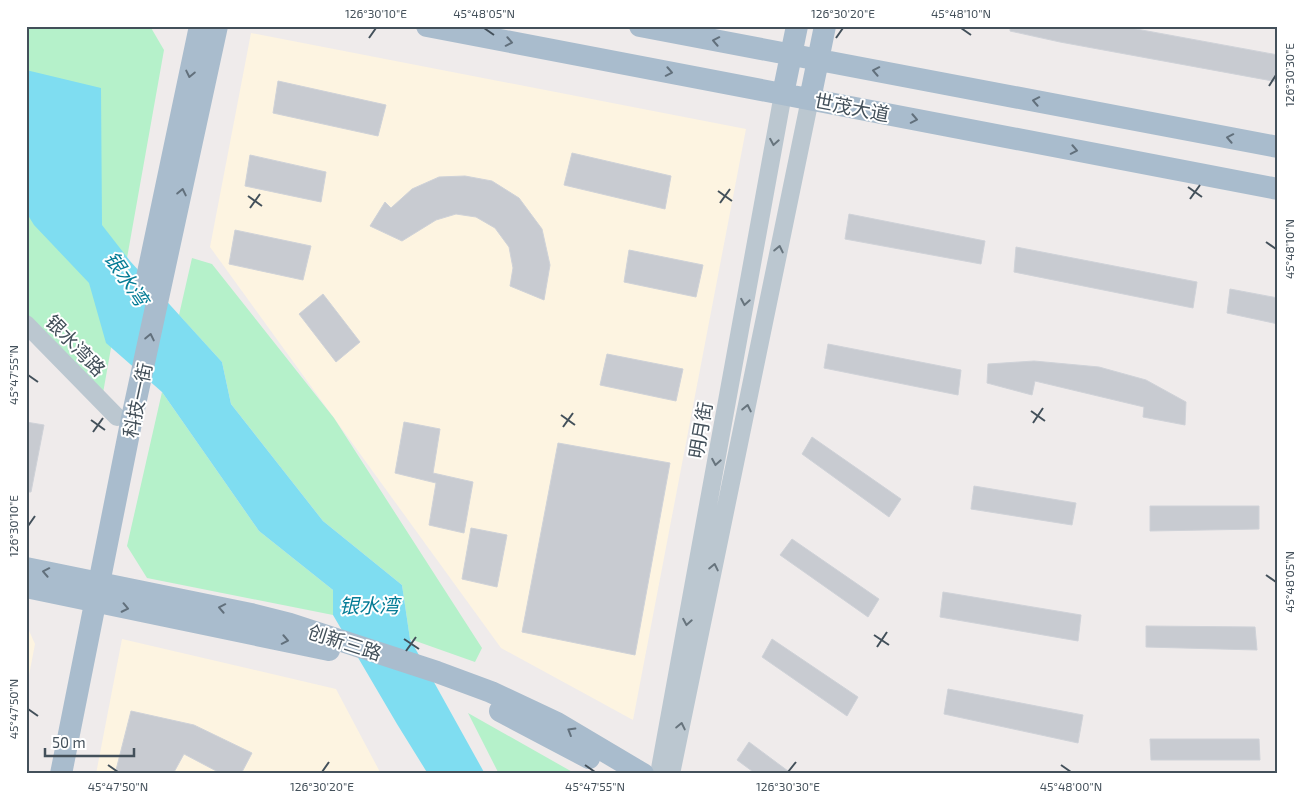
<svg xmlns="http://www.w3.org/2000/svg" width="1304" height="800" viewBox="0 0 1304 800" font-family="'Exo 2','Noto Sans SC',sans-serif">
<rect width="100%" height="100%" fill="#efebeb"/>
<path fill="#fdf4e1" d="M251 33 746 129 633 720 501 648 210 247Z
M26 624 35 644 26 691Z
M122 639 336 689 381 774H96Z"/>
<path fill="#b5f1ca" d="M26 26H150L164 50 103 393 26 314Z
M192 258 212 264 334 418 482 648 475 662 410 639 402 585 323 521 231 404 222 362 179 315Z
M162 392 259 531 333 590V615L147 578 127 546Z
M468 713 576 774H499Z"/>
<path fill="#7fddf1" d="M26 70 101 88 102 225 130 261 222 362 231 404 323 521 402 585 410 639 485 774H428L397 724 333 615V590L259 531 162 392 106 343 89 283 34 225 26 212Z"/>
<path fill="#c8cbd1" stroke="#cfd2d8" d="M1010 26H1120L1278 55V82L1060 42 1010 31Z
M278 81 386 105 378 136 273 113Z
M572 153 671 176 665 209 564 185Z
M250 155 326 172 321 202 245 186Z
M465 176 492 181 519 198 542 229 550 265 544 300 510 286 513 268 509 247 495 228 476 217 456 214 436 220 402 241 370 226 385 202 391 208 412 189 439 177Z
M849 214 985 241 981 264 845 239Z
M235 230 311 246 303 280 229 264Z
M1016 247 1197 282 1193 308 1014 272Z
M629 250 703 265 696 297 624 282Z
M1230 289 1278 298V324L1227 313Z
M323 294 360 342 336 362 299 314Z
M828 344 961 370 958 395 824 368Z
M607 354 683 369 676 401 600 385Z
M1034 361 1099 367 1146 380 1186 402 1185 425 1143 417 1144 407 1035 381 1032 395 987 383 988 364Z
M26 422 44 425 31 492H26Z
M404 422 440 429 433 473 473 482 464 533 429 525 436 483 395 473Z
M812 437 901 499 889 517 802 454Z
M558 443 670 463 635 655 522 632Z
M974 486 1076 503 1072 525 971 509Z
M1150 506H1259V529L1150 531Z
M471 528 507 535 497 587 462 579Z
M792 539 879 599 868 617 780 555Z
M943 592 1081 615 1078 641 940 617Z
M1146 626 1255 627 1257 650 1146 647Z
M772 639 858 697 847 716 762 657Z
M948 689 1083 715 1078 743 944 714Z
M131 711 194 725 252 753 241 774H222L184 754 173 774H115Z
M1150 739H1259L1260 760H1151Z
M749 742 792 774H756L737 760Z"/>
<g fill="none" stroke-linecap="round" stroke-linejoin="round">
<path stroke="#bbc7d0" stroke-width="18" d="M26 324 117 417
M659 774 783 94
M671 774 810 99"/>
<path stroke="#a9bccd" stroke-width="22" d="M427 26 1278 189
M640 26 1278 147
M783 94 797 26
M810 99 825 26
M145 287 200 26
M26 568 251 614 290 624 437 672 491 692 557 723 643 774
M26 587 329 650
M500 711 589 758
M61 774 132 418 217 26"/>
</g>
<defs><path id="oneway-chevron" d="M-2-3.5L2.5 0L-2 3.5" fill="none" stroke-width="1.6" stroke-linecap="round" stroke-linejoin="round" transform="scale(1.25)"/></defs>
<g stroke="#62707c">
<use href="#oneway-chevron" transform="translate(716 41) rotate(-169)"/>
<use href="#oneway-chevron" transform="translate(509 42) rotate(11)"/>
<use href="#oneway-chevron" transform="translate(876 71) rotate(-169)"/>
<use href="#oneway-chevron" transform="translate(669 72) rotate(11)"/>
<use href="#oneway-chevron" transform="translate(190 74) rotate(102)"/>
<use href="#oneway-chevron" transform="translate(1036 101) rotate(-169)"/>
<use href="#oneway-chevron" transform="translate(914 119) rotate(11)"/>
<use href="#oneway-chevron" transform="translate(1230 138) rotate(-169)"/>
<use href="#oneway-chevron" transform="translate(1074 150) rotate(11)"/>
<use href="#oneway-chevron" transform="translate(182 192) rotate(-78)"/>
<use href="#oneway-chevron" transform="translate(150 337) rotate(-78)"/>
<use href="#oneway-chevron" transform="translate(46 572) rotate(-169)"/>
<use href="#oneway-chevron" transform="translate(125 608) rotate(12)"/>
<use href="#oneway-chevron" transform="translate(222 608) rotate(-169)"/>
<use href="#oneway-chevron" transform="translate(285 640) rotate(11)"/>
<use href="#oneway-chevron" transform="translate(571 731) rotate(-149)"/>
</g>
<g stroke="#67747d">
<use href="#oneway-chevron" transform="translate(774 142) rotate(100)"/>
<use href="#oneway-chevron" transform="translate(779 249) rotate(-78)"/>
<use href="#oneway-chevron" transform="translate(745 302) rotate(100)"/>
<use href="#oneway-chevron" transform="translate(747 408) rotate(-78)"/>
<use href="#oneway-chevron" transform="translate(716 462) rotate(100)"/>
<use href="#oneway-chevron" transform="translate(714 567) rotate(-78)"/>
<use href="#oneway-chevron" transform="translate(687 622) rotate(100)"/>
<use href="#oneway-chevron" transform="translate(681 726) rotate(-78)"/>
</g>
<path fill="none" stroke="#43505a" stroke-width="2" d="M484 28 494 35M961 28 971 35M369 38 376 28M836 38 843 28M1269 86 1276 75M1188 187 1202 197M718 191 732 201M248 196 262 206M1190 199 1200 185M720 203 730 189M250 208 260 194M1266 242 1276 249M28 375 38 382M1031 411 1045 421M561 415 575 425M91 420 105 430M1033 423 1043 408M563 427 573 413M93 432 103 418M28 526 35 516M1266 575 1276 582M874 635 889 645M404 639 419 649M877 647 887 632M406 651 416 637M28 709 38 716M108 765 118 772M585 765 595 772M1061 765 1071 772M322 772 329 762M788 772 796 762"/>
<g text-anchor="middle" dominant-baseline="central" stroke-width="4" stroke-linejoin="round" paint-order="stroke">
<g font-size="19" fill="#43505a" stroke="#fff">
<text transform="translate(852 107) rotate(11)">世茂大道</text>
<text transform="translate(76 345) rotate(46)">银水湾路</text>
<text transform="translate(137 400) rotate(-78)">科技一街</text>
<text transform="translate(700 430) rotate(-80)">明月街</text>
<text transform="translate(345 642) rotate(18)">创新三路</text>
</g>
<g font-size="20" font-style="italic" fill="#057c96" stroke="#fff">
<text transform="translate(127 278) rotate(56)">银水湾</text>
<text x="369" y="605">银水湾</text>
</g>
</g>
<rect width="1304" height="800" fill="none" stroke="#ffffff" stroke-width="55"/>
<path d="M45 748v8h89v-8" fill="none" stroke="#43505a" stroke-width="2.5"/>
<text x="52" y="748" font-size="15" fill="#43505a" stroke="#ffffff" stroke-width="4" paint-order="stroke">50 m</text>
<rect x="28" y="28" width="1248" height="744" fill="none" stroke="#43505a" stroke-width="2"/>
<g font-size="12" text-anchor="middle" fill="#43505a">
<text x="376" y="18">126°30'10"E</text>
<text x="484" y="18">45°48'05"N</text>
<text x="843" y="18">126°30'20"E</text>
<text x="961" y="18">45°48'10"N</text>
<text transform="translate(1290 75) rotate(-90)" y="4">126°30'30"E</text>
<text transform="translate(1290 249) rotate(-90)" y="4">45°48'10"N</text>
<text transform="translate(14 375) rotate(-90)" y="4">45°47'55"N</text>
<text transform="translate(14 526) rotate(-90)" y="4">126°30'10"E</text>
<text transform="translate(1290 582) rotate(-90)" y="4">45°48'05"N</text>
<text transform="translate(14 709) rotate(-90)" y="4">45°47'50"N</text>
<text x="118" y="791">45°47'50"N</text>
<text x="322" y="791">126°30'20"E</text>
<text x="595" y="791">45°47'55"N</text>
<text x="788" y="791">126°30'30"E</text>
<text x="1071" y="791">45°48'00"N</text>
</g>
</svg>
